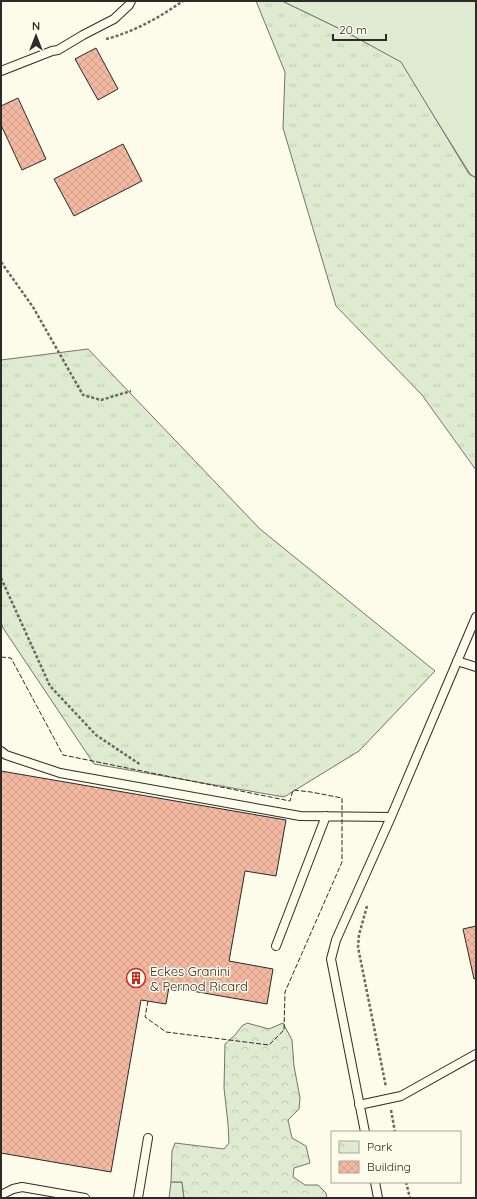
<svg xmlns="http://www.w3.org/2000/svg" width="477" height="1199" viewBox="0 0 477 1199" font-family="Quicksand,sans-serif">
<defs>
<pattern id="forest-crowns" width="20" height="18" patternUnits="userSpaceOnUse"><rect width="20" height="18" fill="#deebd1"/><path d="M2 6a3 3 0 1 1 6 0M12 15a3 3 0 1 1 6 0" fill="none" stroke="#bfcab4"/></pattern>
<pattern id="park-tufts" width="24" height="20" patternUnits="userSpaceOnUse"><rect width="24" height="20" fill="#deebd1"/><path d="M3 7l-1-3M5 7V3M7 7l1-3M15 17l-1-3M17 17v-4M19 17l1-3" fill="none" stroke="#bfcab4"/></pattern>
<pattern id="building-cross-hatch" width="8" height="8" patternUnits="userSpaceOnUse"><rect width="8" height="8" fill="#f2b8a0"/><path d="M0 0l8 8M0 8l8-8" fill="none" stroke="#d09e8a"/></pattern>
</defs>
<rect width="100%" height="100%" fill="#fdfbea"/>
<path fill="#deebd1" stroke="#74746e" d="M282 1H476V178L470 174 400 62 344 31Z
M171 1182H182L184 1198H169Z"/>
<path fill="url(#forest-crowns)" stroke="#74746e" d="M247 1023 269 1029 283 1023 292 1040 294 1066 300 1098 299 1109 288 1120 292 1138 306 1146 310 1163 294 1168 293 1177 305 1185H318L326 1193 327 1198H184L182 1182H171L172 1151 175 1143 224 1149 229 1143 228 1124 224 1088 225 1044 235 1035 242 1026Z"/>
<path fill="url(#park-tufts)" stroke="#74746e" d="M256 1H282L344 31 401 62 469 174 476 178V470L422 395 336 306 283 128 285 72Z
M88 349 260 529 435 671 359 751 284 797 94 764 3 628 1 623V360Z"/>
<path fill="url(#building-cross-hatch)" stroke="#2b2b2b" d="M96 48 118 89 98 100 75 59Z
M18 98 46 159 22 170 1 125V106Z
M123 144 142 181 74 216 54 179Z
M1 771 286 820 276 876 245 871 229 961 273 969 267 1004 169 987 166 1004 141 1000 111 1172 1 1153Z
M476 926V978L474 979 463 929Z"/>
<g fill="none" stroke-linecap="round" stroke-linejoin="round">
<defs>
<path id="service" d="M1 71 52 51 58 50 83 35 114 19 129 5 131 1
M457 661 476 667
M1 751 6 755 60 773 300 816 391 817
M276 946 326 816
M359 1105 401 1096 476 1054
M365 1132 331 959 336 940 391 817 476 617
M375 1182 378 1198
M1 1195 13 1189 22 1187 85 1198
M138 1198 148 1138"/>
</defs>
<use href="#service" stroke="#2b2b2b" stroke-width="10"/>
<path stroke="#6a6964" stroke-width="2.5" stroke-dasharray="3 2" stroke-linecap="butt" d="M106 39C134 32 160 17 183 1
M1 262 33 307 83 395 101 400 131 391
M1 578 50 686 96 735 141 765
M367 906 359 935 358 947 386 1087
M391 1110 395 1132
M406 1182 410 1198"/>
<use href="#service" stroke="#fdfbea" stroke-width="8"/>
<path stroke="#2b2b2b" stroke-width="1" stroke-dasharray="5 2" stroke-linecap="butt" d="M1 657 11 658 63 755 290 801 293 790 311 792 342 798V862L285 992 284 1030 269 1045 166 1032 145 1017 148 1001"/>
</g>
<defs>
<symbol id="building-ring" viewBox="-11 -11 22 22"><circle r="9.5" fill="#fdfbea" stroke="#c62828" stroke-width="1.5"/><path d="M-4-6H4V6H1V3H-1V6H-4ZM-2.5-4.3h1.7v1.8h-1.7ZM.8-4.3h1.7v1.8H.8ZM-2.5-1h1.7V.8h-1.7ZM.8-1h1.7V.8H.8Z" fill="#c62828"/></symbol>
</defs>
<g fill-rule="evenodd">
<use href="#building-ring" x="125" y="967" width="22" height="22"/>
</g>
<g text-anchor="middle" dominant-baseline="central" stroke-width="3" stroke-linejoin="round" paint-order="stroke">
<g font-size="13" fill="#2b2b2b" stroke="#fdfbea" text-anchor="start">
<text x="150" y="971">Eckes Granini<tspan x="150" dy="15">&amp; Pernod Ricard</tspan></text>
</g>
</g>
<rect width="477" height="1199" fill="none" stroke="#2b2b2b" stroke-width="4"/>
<rect x="331" y="1131" width="130" height="52" fill="#fdfbea" stroke="#a9a89e"/>
<rect x="339" y="1141" width="20" height="12" fill="url(#park-tufts)" stroke="#a9a89e"/>
<text x="367" y="1151" font-size="12" fill="#2b2b2b">Park</text>
<rect x="339" y="1161" width="20" height="12" fill="url(#building-cross-hatch)" stroke="#a9a89e"/>
<text x="367" y="1171" font-size="12" fill="#2b2b2b">Building</text>
<g transform="translate(36 36)" stroke="#fdfbea" stroke-width="3" paint-order="stroke">
<path d="M0-3L7 15L0 10L-7 15Z" fill="#2b2b2b"/>
<text y="-6" font-size="11" font-weight="bold" text-anchor="middle" fill="#2b2b2b">N</text>
</g>
<path d="M333 34v6h53v-6" fill="none" stroke="#2b2b2b" stroke-width="2"/>
<text x="339" y="34" font-size="12" fill="#2b2b2b" stroke="#fdfbea" stroke-width="3" paint-order="stroke">20 m</text>
</svg>
